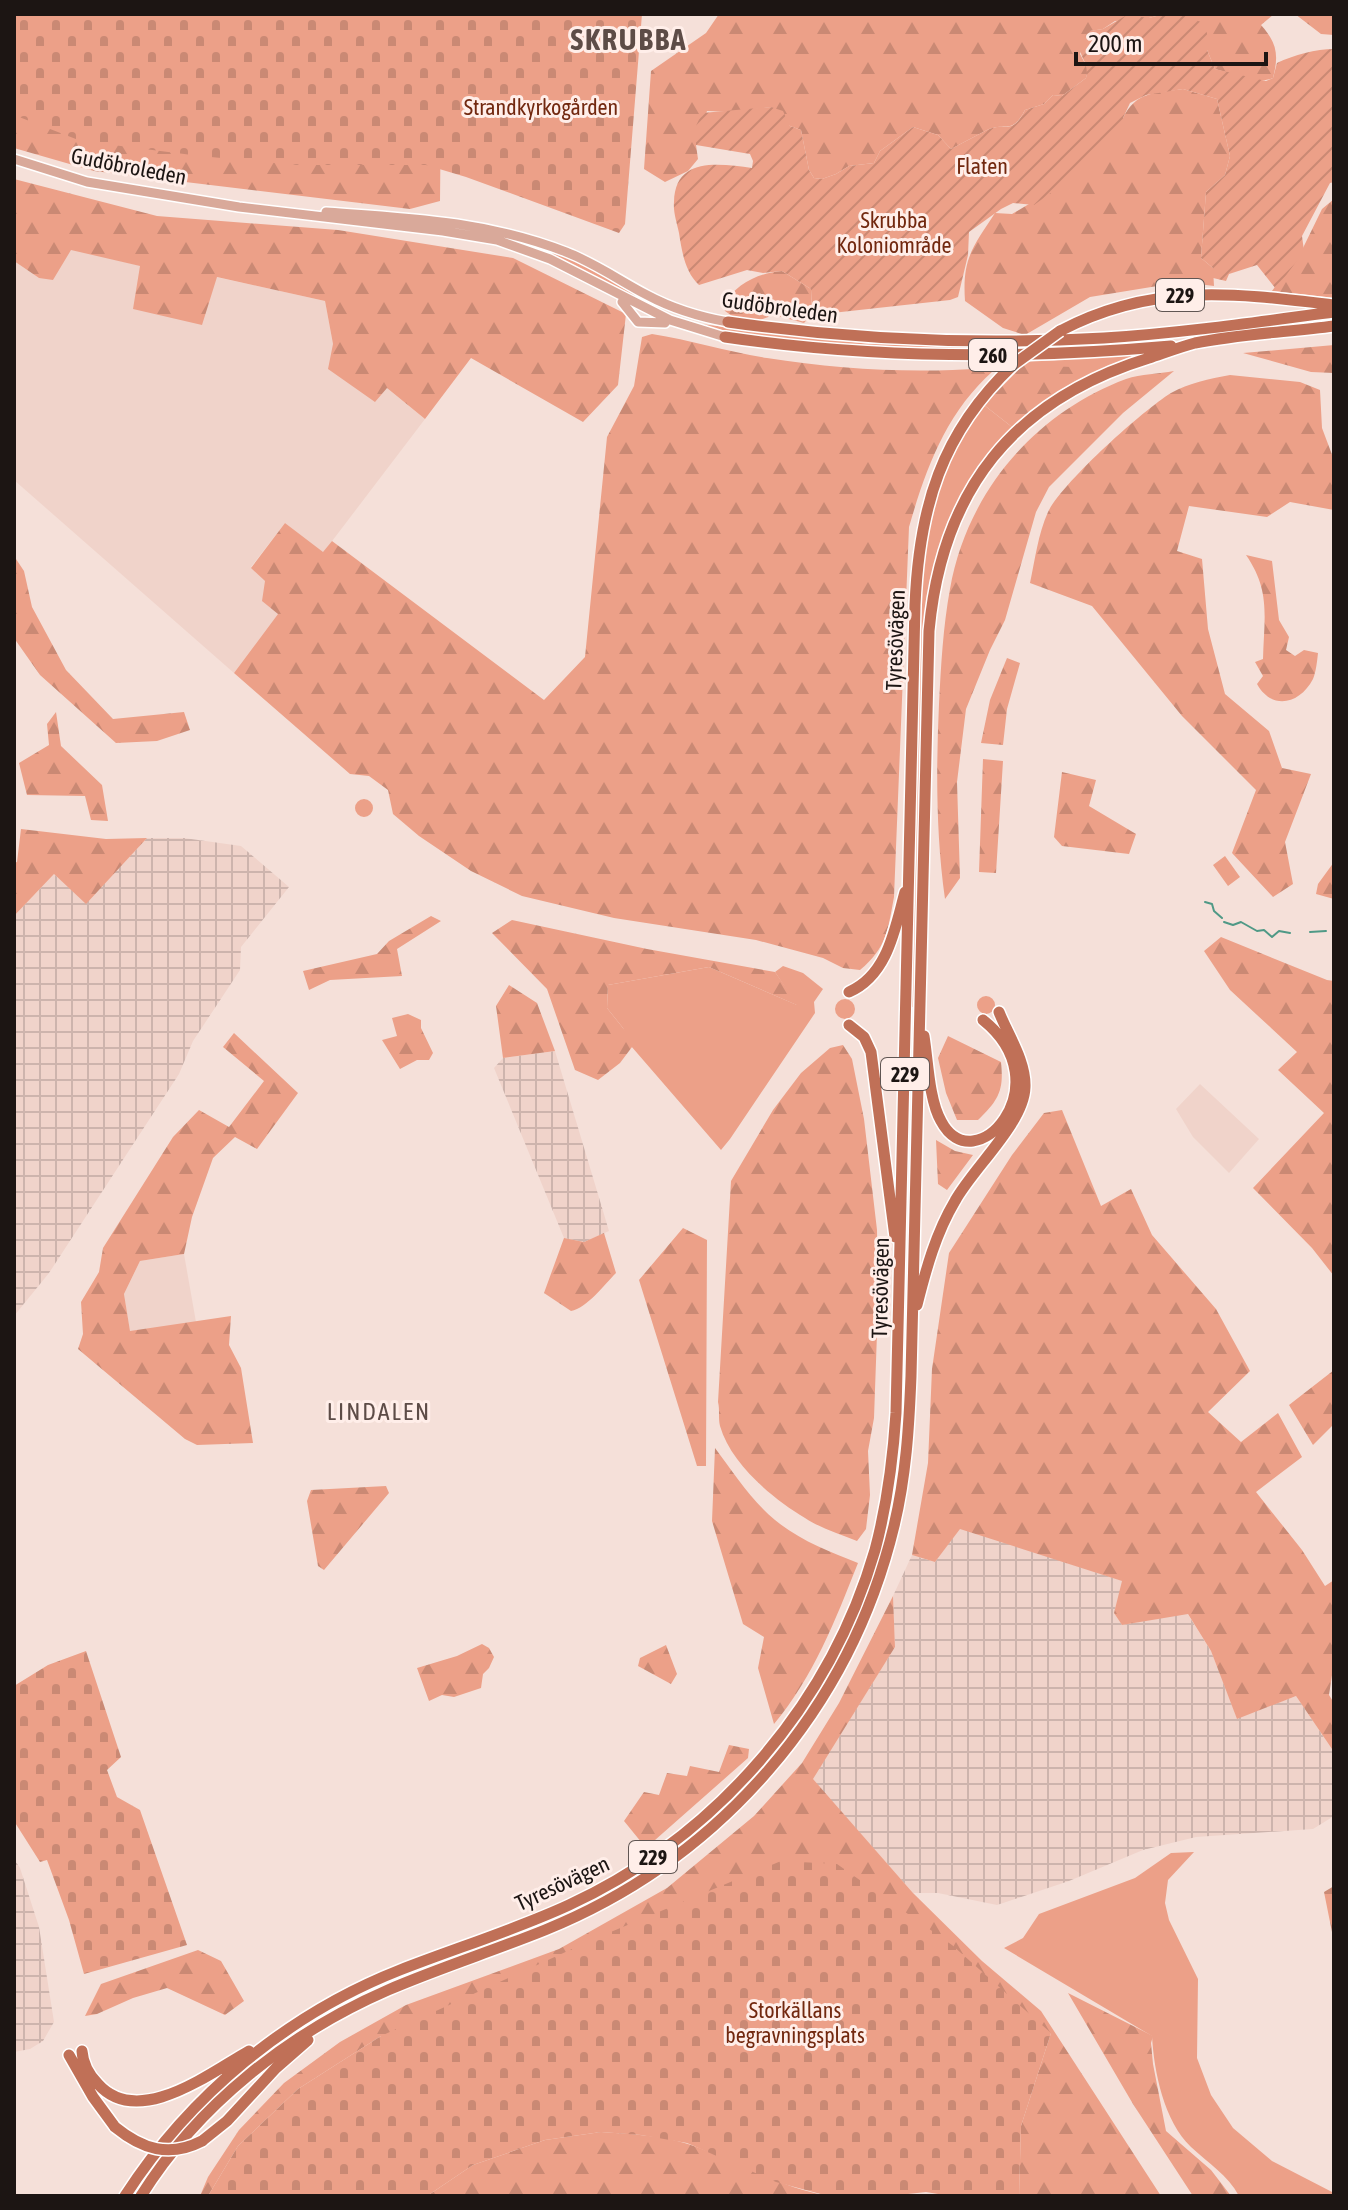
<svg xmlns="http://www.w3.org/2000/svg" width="1348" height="2210" viewBox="0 0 1348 2210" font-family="'Asap Condensed',sans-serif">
<defs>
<pattern id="industrial-grid" width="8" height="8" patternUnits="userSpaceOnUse" patternTransform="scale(2)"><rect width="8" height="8" fill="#f0d3ca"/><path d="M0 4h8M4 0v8" fill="none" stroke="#cdb4ad"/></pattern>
<pattern id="forest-firs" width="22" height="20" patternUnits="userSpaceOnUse" patternTransform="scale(2)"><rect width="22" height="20" fill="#eca088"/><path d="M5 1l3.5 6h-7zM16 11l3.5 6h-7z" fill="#ca8974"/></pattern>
<pattern id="cemetery-stones" width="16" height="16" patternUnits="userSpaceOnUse" patternTransform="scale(2)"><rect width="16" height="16" fill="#eca088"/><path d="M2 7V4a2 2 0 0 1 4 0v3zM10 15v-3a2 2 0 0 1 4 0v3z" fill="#ca8974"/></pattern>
<pattern id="garden-furrows" width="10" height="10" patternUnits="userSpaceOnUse" patternTransform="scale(2)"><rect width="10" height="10" fill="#eca088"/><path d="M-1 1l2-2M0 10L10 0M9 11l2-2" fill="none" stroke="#ca8974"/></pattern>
</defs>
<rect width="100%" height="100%" fill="#f5e0d9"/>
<path fill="#f0d3ca" d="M71 249 141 266 216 277 325 301 333 344 425 419 323 553 285 523 251 567 265 581 278 614 234 673 14 480V261L39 278Z
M1200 1084 1259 1139 1229 1173 1193 1137 1176 1109Z
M184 1254 196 1322 130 1332 124 1294 140 1261Z"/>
<path fill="url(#industrial-grid)" d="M147 838H184L241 846 289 887 241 947 240 970 193 1041 179 1074 49 1273 14 1316V916L54 874 86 903Z
M555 1051 609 1231 584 1242 564 1238 494 1068 503 1058Z
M960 1528 1123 1581 1114 1613 1122 1625 1187 1613 1211 1651 1237 1718 1296 1696 1334 1752V1816L1313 1829 1196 1837 1143 1850 1069 1881 997 1905 938 1893H913L812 1779 895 1647 893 1596 912 1555 935 1562Z
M14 1859 20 1868 39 1927 54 2022 43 2041 30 2049 14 2052Z"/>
<path fill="#eca088" d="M520 241C561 254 613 269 642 303L630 299 568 262Z
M659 311 692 323 869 344 1023 347 1019 351C947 349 875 348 803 341 752 336 706 331 659 311Z
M1141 355 1069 385 1075 380 1023 365 1025 362Z
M984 405 1012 427C962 487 939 530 926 607L915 1007H911C913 905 915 804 918 702 919 639 916 570 933 508 943 470 961 437 984 405Z
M355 808a9 9 0 1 1 18 0a9 9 0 1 1-18 0Z
M1225 856 1240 877 1228 886 1213 865Z
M783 966 803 973 823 989 814 1002 815 1013 730 1139 721 1150 631 1046 623 1028 607 1008 608 985 709 967 797 1005 775 972Z
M977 1005a9 9 0 1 1 18 0a9 9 0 1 1-18 0Z
M835 1009a10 10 0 1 1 20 0a10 10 0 1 1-20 0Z
M1194 1852 1168 1880 1165 1903 1169 1920 1198 1979 1197 2058 1211 2095 1233 2128 1272 2161 1334 2193V2196H1239C1228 2175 1208 2163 1191 2147 1164 2121 1154 2072 1152 2036L1004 1948 1023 1938 1039 1914 1135 1878 1171 1853Z"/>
<path fill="url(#forest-firs)" d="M14 14 441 98 440 201 410 209 94 171 14 148Z
M719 14H1274L1261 25C1277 43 1279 55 1273 78 1257 85 1232 73 1215 69L1207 50 1206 33 1160 15 1149 18 1115 21 1103 29 1090 31 1080 54 1088 69 1086 78 1062 96 1053 95 1044 104 1025 110C1011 136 1007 121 987 130 975 136 963 143 951 149L938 135 913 127 880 151 874 163 849 166 836 174 822 179 814 178 809 170 801 130 790 126 771 107 732 112 707 111 696 145 698 159 688 171 665 182 644 169 651 71 706 33Z
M1295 14H1334V35L1321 34Z
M1183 89 1217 99 1230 156 1225 175 1206 192 1201 258 1213 268 1214 286 1182 282 1090 297 1025 335 1003 328 965 301C962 258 973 247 995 213L1012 214 1034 201 1123 118C1136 91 1156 93 1183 89Z
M14 179 157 216 338 230 513 258 626 314 618 385 583 422 471 358 425 419 387 388 375 402 328 369 333 344 325 301 217 277 202 325 133 309 140 266 71 250 53 280 39 278 14 261Z
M1334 199V298L1272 291 1303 248 1322 209Z
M782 271 811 289 812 314 804 323 774 315 757 321 732 316 725 311 723 305C736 284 758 273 782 271Z
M652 334C691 340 728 352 767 358 838 369 913 374 984 368L993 371C946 413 926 468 909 527L894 897C888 929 887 948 860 970L843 968 823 958 756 940 614 918 522 896 471 871 419 836 393 814 388 790 369 776 350 774 234 673 278 614 262 601 265 581 251 568 285 523 323 552 332 541 544 700 585 657 607 437 634 386 642 337Z
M1334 345V373L1311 372 1243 353Z
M1023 365 1072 367 1075 381 1041 404 1012 427 984 405Z
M1174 371 1123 413 1049 487 1036 512 1005 620 990 650 966 709 957 782 960 878 945 899C936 835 936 769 939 704 941 666 943 627 950 589 967 492 1035 413 1126 379 1141 374 1159 374 1174 371Z
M1230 375 1300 382 1320 390 1322 428 1334 460V510L1290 502 1267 517 1189 506 1177 551 1202 559 1208 629 1225 694 1269 731 1282 768 1311 774 1285 842 1293 884 1273 897 1232 853 1256 790 1182 716 1092 606 1030 583C1035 560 1038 534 1048 512 1063 482 1142 411 1171 393 1189 383 1209 379 1230 375Z
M1246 555 1272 561 1279 620 1289 637 1286 650 1295 656 1304 650 1318 653C1317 662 1316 672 1313 679 1300 704 1272 711 1257 684L1263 676 1255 662 1263 659C1264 618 1271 591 1246 555Z
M14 556 24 571 32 607 66 670 113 719 184 712 190 730 157 741 116 743 40 675 14 638Z
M1007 658 1020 663 1007 709 1003 745 981 743 990 700Z
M56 712 61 746 102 785 108 821 91 820 85 796 27 795 19 763 49 745 47 724Z
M983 759 1003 761 996 873 979 872Z
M1062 772 1096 780 1089 806 1136 834 1129 854 1062 846 1054 837Z
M21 829 106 839 147 838 86 904 54 874 14 916V863L17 862Z
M1334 862V899L1316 894 1318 884Z
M431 916 441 921 397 949 402 976 330 980 309 990 303 971 377 954 389 941Z
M512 920 647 949 775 972 799 1006 709 967 608 985 607 1008 631 1038 632 1047 620 1063 598 1080 575 1070 547 989 492 933Z
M1221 937 1327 980 1334 981V1276L1312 1248 1253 1188 1324 1113 1278 1070 1297 1052 1230 990 1204 951Z
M509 985 537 1003 555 1051 503 1058 496 1006Z
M408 1014 421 1020V1028L433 1053 429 1060H417L400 1069 382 1040 397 1036 392 1018Z
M234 1033 298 1093 257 1149 235 1137 213 1158 192 1217 184 1254 140 1261 124 1294 130 1331 231 1316 229 1345 241 1368 253 1443 197 1445 185 1439 78 1349 83 1334 81 1302 99 1272 103 1248 173 1137 199 1110 229 1127 264 1081 223 1047Z
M948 1036 1001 1062C1004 1090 999 1100 978 1120H957L946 1093 938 1058Z
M843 1045 852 1059 864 1119 877 1230 878 1305 874 1418 868 1451 870 1495 866 1529 857 1541C840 1534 820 1528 805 1518 772 1498 731 1464 720 1426 718 1418 720 1410 718 1402L731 1181 773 1110 801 1073 830 1048Z
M1062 1110 1101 1206 1131 1189 1152 1235 1216 1309 1250 1371 1208 1412 1241 1442 1278 1413 1302 1457 1256 1492 1302 1550 1325 1586 1334 1580V1662L1329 1695 1334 1703V1752L1296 1696 1237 1719 1211 1651 1188 1614 1122 1625 1114 1613 1122 1581 960 1529 935 1562 912 1555 928 1463 932 1369 949 1253 1012 1155 1044 1113Z
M936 1140 955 1151 973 1155 947 1190 938 1184Z
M683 1228 707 1240 706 1466H697L639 1280Z
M604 1233 616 1273C604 1285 587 1308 571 1311L544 1293 564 1238 584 1242Z
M1334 1370V1424L1313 1445 1289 1405Z
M715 1448C733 1472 751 1500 775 1520 799 1540 830 1552 858 1563 835 1621 814 1676 774 1724L758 1668 764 1637 743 1624 712 1521Z
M386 1486 389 1493 324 1570 318 1566 307 1501 311 1490Z
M893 1596 895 1647 813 1779 913 1893 982 1961 1041 2011 1161 2196H1019L1021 2126 1051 2033 381 2036 298 2089 238 2146 208 2196H200L208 2177 239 2130 284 2083 340 2042 406 2005 559 1949 667 1888 754 1816 802 1763 839 1703Z
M482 1644 489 1648 494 1657 489 1668 483 1674 481 1688 454 1697 442 1695 429 1701 417 1668 457 1656Z
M666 1645 677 1674 671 1684 638 1666 640 1658Z
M729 1745 749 1749 748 1758 646 1848 624 1821 644 1792 659 1795 667 1773 687 1776 690 1766 719 1772Z
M1334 1886V1942L1324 1892Z
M198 1950 221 1961 244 2001 225 2015 167 1988 133 1998 97 2014 85 2016 101 1984Z
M1068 1993 1153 2036 1151 2043 1153 2064 1166 2131 1211 2170 1231 2196H1193L1133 2104Z
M601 2132C629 2134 660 2135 688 2144 736 2160 777 2187 828 2196H427L473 2165 545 2140Z"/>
<path fill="url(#cemetery-stones)" d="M14 14H642L625 224 619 233 466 177 426 165H298L200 156 81 141 14 115Z
M86 1651 121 1757 107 1770 117 1797 140 1810 187 1945 84 1974 69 1920 47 1860 40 1862 14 1821V1686L48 1665Z
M781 1861 837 1864 952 1945 1051 2033 1021 2126 1019 2196H950L926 2192 890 2196H828L776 2182 687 2143 641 2135 601 2132 545 2140 473 2165 427 2196H208L238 2146 298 2089 381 2036 594 1939Z"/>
<path fill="url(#garden-furrows)" d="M1127 15 1149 18 1160 15H1182L1201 22 1207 33V50L1215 69 1266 81 1273 78 1277 63C1294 55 1316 49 1334 49V182L1330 183 1302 236 1304 251 1276 289 1257 265 1229 274 1226 281 1213 278V268L1201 258 1206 192 1225 175 1230 156 1217 99 1183 89 1146 95 1130 103 1123 118 1124 133 1073 177 1034 205 1013 203 1001 209 969 232 968 255 958 297 950 300 823 314 812 311 811 289 782 271 763 273 747 270 699 285C685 272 682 252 679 233 677 223 673 212 674 202 675 156 720 164 752 168L753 161 750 154 696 145V126L702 113 771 107 783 111 790 126 801 130 809 170 814 178 822 179 836 174 849 166 874 163 880 151 913 127 938 135 951 149C963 143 975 136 987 130 1007 121 1011 137 1025 110L1044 104 1053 95 1062 96 1086 78C1091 56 1069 57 1089 31L1103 29Z"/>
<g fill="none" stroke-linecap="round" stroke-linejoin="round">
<path stroke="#4f9986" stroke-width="2" d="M1205 902 1212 904 1214 911 1222 918
M1224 922 1233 925 1241 922 1257 931 1264 930 1272 937 1279 931 1290 933
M1310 932 1326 931"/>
<defs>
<path id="major" d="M14 159 87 182 239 207 443 231 497 240 550 259 670 320 725 337
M326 212C410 218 486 221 566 252 595 263 620 281 647 295 673 309 700 317 728 322
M622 302 638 322 665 323"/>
<path id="highway" d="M728 322C854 340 978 345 1104 338 1181 333 1258 322 1334 312
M1060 331C1153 282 1234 293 1334 305
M725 337C873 359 1023 359 1171 346
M849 992C888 975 895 928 905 892
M849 1025 864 1037 871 1052 895 1237
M924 1036C928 1061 929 1100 941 1121 974 1184 1064 1085 983 1020
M917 1305C926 1269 936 1233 955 1201 973 1168 1024 1123 1025 1087 1026 1061 1008 1035 999 1012
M82 2051C83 2064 89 2075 98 2084 138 2129 210 2073 249 2051
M69 2055 93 2097 115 2127
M202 2141 227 2121 276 2068 308 2040
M125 2196C190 2095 288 2014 400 1970 456 1948 515 1930 569 1905 716 1837 830 1705 875 1550 887 1505 893 1459 896 1413L915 605C919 508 941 433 1013 365
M141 2196C198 2105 289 2033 388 1990 439 1968 493 1951 545 1930 720 1859 850 1709 894 1526 906 1476 909 1427 911 1376L929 631C942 490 1013 400 1149 358 1164 353 1180 347 1195 343 1240 334 1288 332 1334 326"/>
</defs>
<use href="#major" stroke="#fff" stroke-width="12"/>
<use href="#highway" stroke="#fff" stroke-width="14"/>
<use href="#major" stroke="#d9a99a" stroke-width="9"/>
<use href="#highway" stroke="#c07057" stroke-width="11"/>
<defs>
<path id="highway-bridge" d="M1013 365 1060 331
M115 2127C142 2149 169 2158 202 2141"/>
</defs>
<use href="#highway-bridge" stroke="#fff" stroke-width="14" stroke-linecap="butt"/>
<use href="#highway-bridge" stroke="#c07057" stroke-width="11"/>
</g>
<g text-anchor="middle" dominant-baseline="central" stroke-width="6" stroke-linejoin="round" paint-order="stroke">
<g fill="#ffeee9" stroke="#605653" stroke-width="2">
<rect x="1156" y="279" width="48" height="32" rx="6"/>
<rect x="969" y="339" width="48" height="32" rx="6"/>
<rect x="881" y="1058" width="48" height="32" rx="6"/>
<rect x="629" y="1841" width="48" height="32" rx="6"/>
</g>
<g font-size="20" font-weight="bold" fill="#1c1513">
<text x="1180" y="295">229</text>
<text x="993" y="355">260</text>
<text x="905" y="1074">229</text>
<text x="653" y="1857">229</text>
</g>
<g font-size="22" fill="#72280f" stroke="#ffeee9">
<text x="541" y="107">Strandkyrkogården</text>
<text x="982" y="166">Flaten</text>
<text x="894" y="220">Skrubba<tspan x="894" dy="25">Koloniområde</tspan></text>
<text x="795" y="2010">Storkällans<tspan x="795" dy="25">begravningsplats</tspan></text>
</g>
<g font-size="22" fill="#1c1513" stroke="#ffeee9">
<text transform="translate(129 166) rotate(11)">Gudöbroleden</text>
<text transform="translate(780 307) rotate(8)">Gudöbroleden</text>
<text transform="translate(895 640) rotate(-88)">Tyresövägen</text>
<text transform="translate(880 1288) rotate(-89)">Tyresövägen</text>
<text transform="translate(562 1883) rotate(-25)">Tyresövägen</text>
</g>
<g font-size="24" letter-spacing="2" fill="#5d4c47" stroke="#ffeee9">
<text x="379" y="1411">LINDALEN</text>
</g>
<g font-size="30" font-weight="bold" letter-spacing="2" fill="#5d4c47" stroke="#ffeee9">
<text x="629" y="39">SKRUBBA</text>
</g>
</g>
<rect width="1348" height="2210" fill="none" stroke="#1c1513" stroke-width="32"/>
<path d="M1076 52v12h190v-12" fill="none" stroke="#1c1513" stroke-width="4"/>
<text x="1088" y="52" font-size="24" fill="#1c1513" stroke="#ffeee9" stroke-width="6" paint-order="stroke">200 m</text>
</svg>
